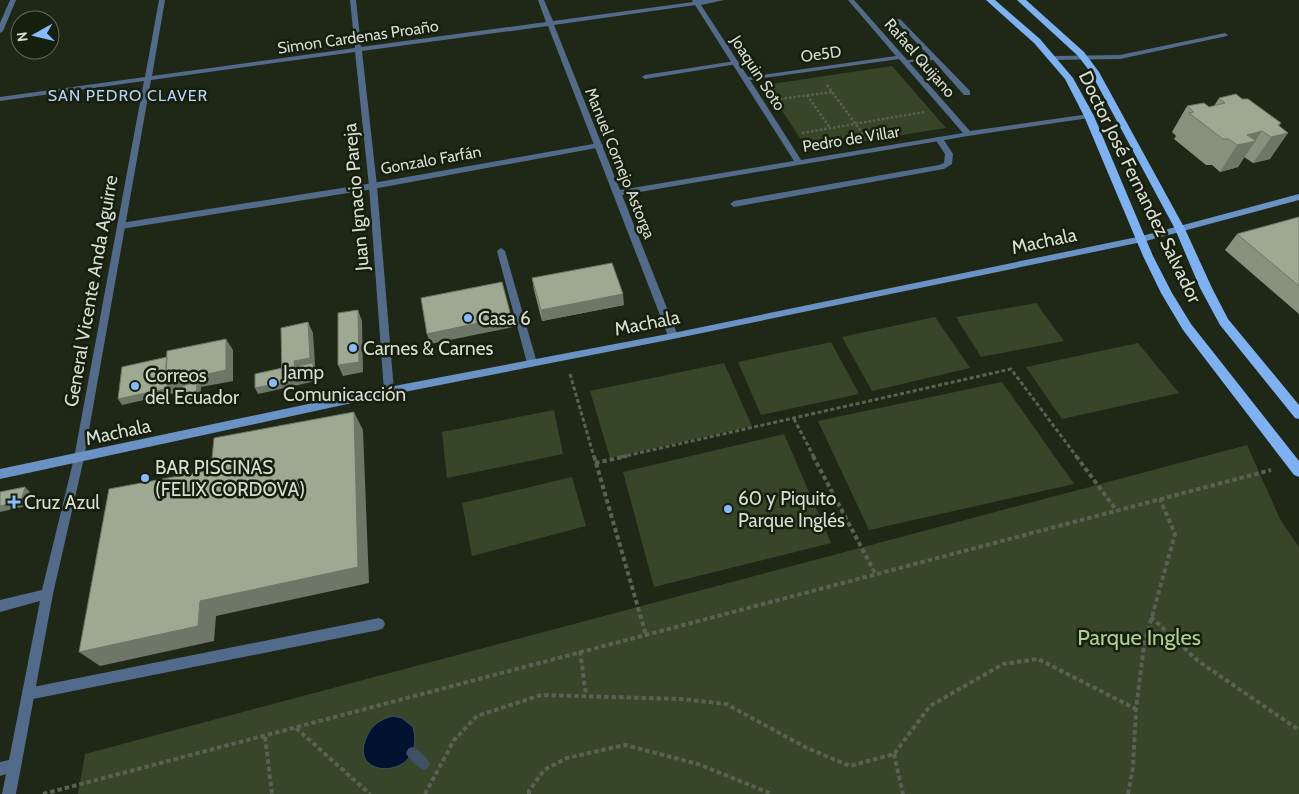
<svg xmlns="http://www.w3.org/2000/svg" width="1299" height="794" viewBox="0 0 1299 794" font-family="Cabin,sans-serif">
<rect width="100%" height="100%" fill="#1f2817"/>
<path fill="#374628" d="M892 66 946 128 808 150 765 85Z
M1036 303 1064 341 981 357 956 317Z
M935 317 970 368 872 391 842 337Z
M831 342 859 394 761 415 738 362Z
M1138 343 1179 393 1062 419 1026 367Z
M724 363 752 426 610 458 590 391Z
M1002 382 1074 484 869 530 818 421Z
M554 410 563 454 447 478 442 432Z
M784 434 831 543 654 587 623 472Z
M1247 445 1280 519 1299 547V794H78L85 754Z
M572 477 586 526 472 556 462 503Z"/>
<path fill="#001230" stroke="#404f61" d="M393 716 402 718 413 727C428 781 345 781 367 736 372 724 382 719 393 716Z"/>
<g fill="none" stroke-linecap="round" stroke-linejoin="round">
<path fill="#404f61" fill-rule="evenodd" d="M412 747C419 750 427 757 430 764L428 768 424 770C417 767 409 760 406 753L408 749Z"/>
<path stroke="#596152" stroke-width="2.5" stroke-dasharray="2.5 2" stroke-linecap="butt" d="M827 85 863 134
M807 95 830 128
M780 99 832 92
M802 133 924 112"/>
<path stroke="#596152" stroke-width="3" stroke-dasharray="4 2.5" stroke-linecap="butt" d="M570 374 594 457
M794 419 814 457
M621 457 1011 369 1077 457"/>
<path stroke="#596152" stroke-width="4" stroke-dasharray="4.5 3" stroke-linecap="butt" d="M594 456 646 635
M813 456 876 575
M1076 456 1117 511
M595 463 627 456
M1151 617 1198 661 1299 730
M580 651 586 695
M296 728 370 794
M265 737 272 794
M894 754 903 794
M43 794 1271 470
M425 794 454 740 477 716 541 695 681 699 726 704 807 748 850 766 894 754 930 706 1003 664 1038 659 1136 709
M529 794V791L544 770 567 758 625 745 698 764 772 794
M1128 794 1133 767 1136 709 1144 645 1175 534 1160 499"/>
<path fill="#526b8a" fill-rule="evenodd" d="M896 19H900L970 91V95H964L933 60 903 63V61L930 57 896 21Z
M1225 33 1228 35 1227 36 1120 59 1054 60 1051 58 1054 56 1120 55Z
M735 61 737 62V64L645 79 642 77 645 75Z
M936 137H942L953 154 952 164 944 169 734 207 730 204 734 201 939 165 944 163 945 154 935 139Z
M599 143 603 145 602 147 373 189 121 229 117 226 121 223 373 183Z
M501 248 505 251 537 363 532 367 527 363 497 251Z
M379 618 383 620 385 624 383 628 379 630 28 700 23 699 22 694 23 689 28 688Z"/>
<path fill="#526b8a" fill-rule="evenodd" d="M10 0H16L3 31 0 33V23Z
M159 0H165L152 76 355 48 350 0H356L361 47 546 22 538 0H544L553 21 693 2 692 0H724L701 5 748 77 896 56 848 0H854L970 131 1089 114 1093 116 1089 118 968 136 622 195 678 336 673 339 668 336 548 26 362 51 377 186 394 391 393 394H385L384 391 369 186 355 52 151 80 84 458 53 594 16 794H2L6 774 0 776V762L9 760 40 601 0 612V600L42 590 74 458 144 81 0 101V97L145 77ZM695 5 794 161 620 190 554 25ZM899 59 963 133 801 160 750 80Z"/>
<path fill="#6b92c4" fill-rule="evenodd" d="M1299 194V200L1142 242 673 339 389 395 0 479V469L389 387 673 333 1142 236Z"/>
<path fill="#7db1f1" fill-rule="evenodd" d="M986 0H995L1040 39 1073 78 1094 116 1153 256 1172 293 1191 324 1299 461V477L1294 475 1183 330 1161 293 1143 256 1084 116 1065 79 1034 43Z
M1017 0H1026L1084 52 1099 72 1185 229 1212 288 1228 319 1299 405V419L1295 418 1220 325 1200 288 1175 229 1091 73 1078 56Z"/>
</g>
<path fill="#87917e" d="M1219 98 1242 99 1281 123 1279 126 1270 159 1253 163 1244 157 1238 167 1220 172 1212 165H1206L1174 139 1176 136 1172 132 1187 106 1209 107 1214 106Z
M1299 217V314L1225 250 1237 234Z
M532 278 624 305 542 321 534 290Z"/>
<path fill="#6e7667" d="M1281 123 1271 137 1288 133 1270 159 1253 163 1271 137 1278 125Z
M1262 131 1238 167 1220 172 1237 145 1247 135Z
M623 294 624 305 542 321 541 310Z
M358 310 362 321 363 372 343 376 338 365Z
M511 316 514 327 430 344 427 334Z
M308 322 313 333 316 381 258 394 255 388 282 377 294 361Z
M226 339 233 350V381L201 387 200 403 185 406 181 401 197 388 122 405 118 399 165 383Z
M354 412 363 430 369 583 216 616 214 641 100 666 79 652 200 601Z
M25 487 30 492 27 506 0 512V506Z"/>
<path fill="#9da993" stroke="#6e7667" d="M1236 94 1242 99H1248L1281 123 1278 125 1288 133 1271 137 1262 131 1247 135 1256 141 1237 145 1229 139H1223L1189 113 1194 112 1187 106 1204 103 1209 107 1225 103 1219 98Z
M1299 217V286L1237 234Z
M612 263 623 294 541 310 532 278Z
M502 282 511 316 427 334 421 298Z
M358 310 359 362 338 365V313Z
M308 322 310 358 294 361 295 374 282 377 281 328Z
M226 339V370L165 383 167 351Z
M167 357 165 383 169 388 118 399 122 367Z
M313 363V376L298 379 297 366Z
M282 368V377L285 382 255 388V374Z
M197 382 196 398 181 401 182 386Z
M354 412 358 567 200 601 198 626 79 652 109 489 211 470 214 438Z
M25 487 21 501 0 506V492Z"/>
<g fill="#87bbfb" stroke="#161e0e" stroke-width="2">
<circle cx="468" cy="318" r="5"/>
<circle cx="353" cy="348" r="5"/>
<circle cx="273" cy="383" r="5"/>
<circle cx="135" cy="386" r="5"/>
<circle cx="145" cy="478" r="5"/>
<path d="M11.5 494.5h5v5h5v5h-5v5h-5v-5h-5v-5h5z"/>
<circle cx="728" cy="509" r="5"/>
</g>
<g text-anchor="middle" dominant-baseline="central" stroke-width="5" stroke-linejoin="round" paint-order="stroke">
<g font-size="16" fill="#d7ddd2" stroke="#161e0e">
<text transform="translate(358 37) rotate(-8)">Simon Cardenas Proaño</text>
<text transform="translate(821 54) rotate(-8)">Oe5D</text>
<text transform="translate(920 58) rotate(49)">Rafael Quijano</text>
<text transform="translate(758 73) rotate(57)">Joaquin Soto</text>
<text transform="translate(851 139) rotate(-9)">Pedro de Villar</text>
<text transform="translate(431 160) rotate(-10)">Gonzalo Farfán</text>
<text transform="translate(620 163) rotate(68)">Manuel Cornejo Astorga</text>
</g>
<g font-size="16" letter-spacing="1" fill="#b6d3f8" stroke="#161e0e">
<text x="128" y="95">SAN PEDRO CLAVER</text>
</g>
<g font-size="19" fill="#d7ddd2" stroke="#161e0e">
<text transform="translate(1140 187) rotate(64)">Doctor José Fernandez Salvador</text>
<text transform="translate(356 197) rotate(-95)">Juan Ignacio Pareja</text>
<text transform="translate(1044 241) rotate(-12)">Machala</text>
<text transform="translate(91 291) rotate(-80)">General Vicente Anda Aguirre</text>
<text transform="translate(647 323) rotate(-11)">Machala</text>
<text transform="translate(118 432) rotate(-12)">Machala</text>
</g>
<g font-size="19" fill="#d7ddd2" stroke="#161e0e" text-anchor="start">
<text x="478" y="318">Casa 6</text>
<text x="363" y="348">Carnes &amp; Carnes</text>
<text x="283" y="372">Jamp<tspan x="283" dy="22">Comunicacción</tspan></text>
<text x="145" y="375">Correos<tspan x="145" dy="22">del Ecuador</tspan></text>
<text x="155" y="467">BAR PISCINAS<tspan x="155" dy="22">(FELIX CORDOVA)</tspan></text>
<text x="738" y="498">60 y Piquito<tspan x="738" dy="22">Parque Inglés</tspan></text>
<text x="24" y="502">Cruz Azul</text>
</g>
<g font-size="22" fill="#add08d" stroke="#161e0e">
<text x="1139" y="637">Parque Ingles</text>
</g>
</g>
<g transform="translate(35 35) rotate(262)"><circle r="24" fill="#161e0e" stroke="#636a5c"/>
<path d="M0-4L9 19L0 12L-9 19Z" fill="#87bbfb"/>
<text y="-8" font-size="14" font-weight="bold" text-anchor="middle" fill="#d7ddd2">N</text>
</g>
</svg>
